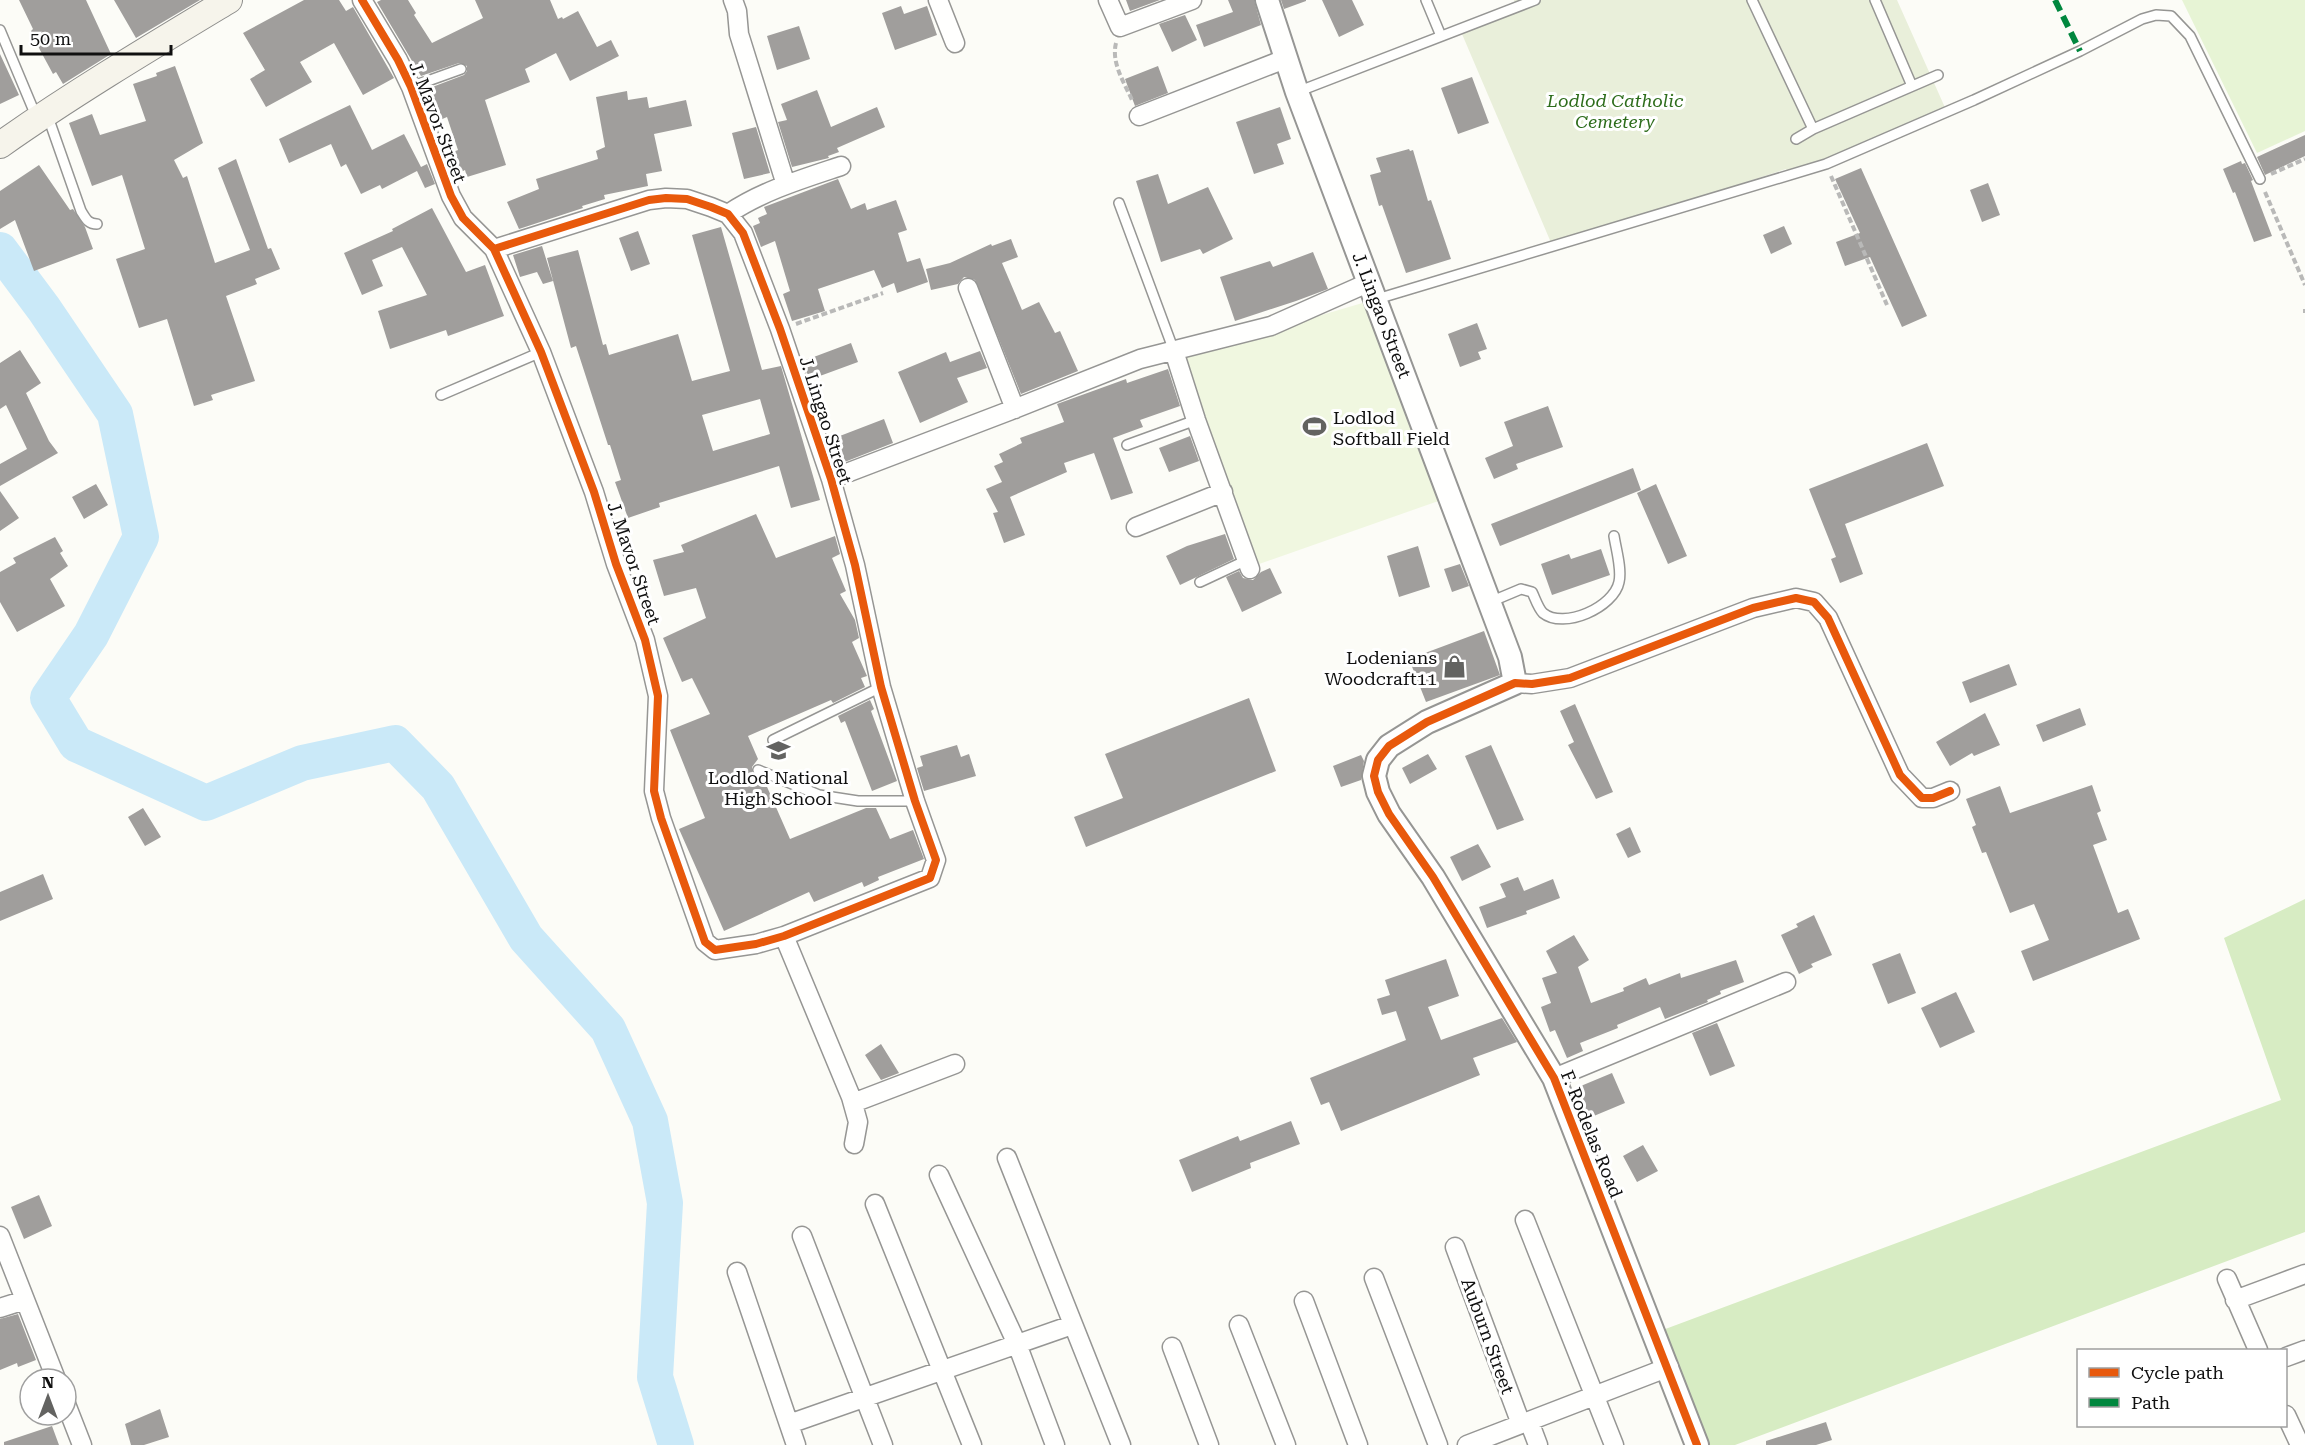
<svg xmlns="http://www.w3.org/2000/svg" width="2305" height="1445" viewBox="0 0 2305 1445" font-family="'Roboto Serif',serif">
<rect width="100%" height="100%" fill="#fcfcf7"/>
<path fill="#e7f4d5" d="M2182 0H2305V131L2257 153Z"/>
<path fill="#d7ecc3" d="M2305 899V1232L1735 1445H1708L1660 1331 2281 1100 2224 938Z"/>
<path fill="#e9efda" d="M1514 0H1897L1947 112 1792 178 1786 169 1552 245 1459 27 1515 3Z"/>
<path fill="#f0f7e0" d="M1376 299 1447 498 1259 564 1182 356Z"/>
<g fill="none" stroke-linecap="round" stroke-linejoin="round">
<path stroke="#cae9f8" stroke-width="36" d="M0 250 44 309 115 414 141 537 91 635 48 698 76 744 206 803 302 763 395 743 438 787 526 938 608 1029 650 1121 665 1203 655 1377 676 1445"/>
</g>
<path fill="#a09e9c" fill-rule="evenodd" d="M19 0H86L111 54 63 84 56 72 53 74 40 50 31 31 33 29Z
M114 0H200L136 38Z
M304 0H339L346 11 353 7 394 78 363 95 334 43 300 62 312 82 266 107 250 79 265 70 243 33Z
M381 0H408L416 13 414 15 432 43 483 18 475 0H550L558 19 562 17 563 19 578 11 597 47 611 40 619 56 570 81 556 53 525 69 530 82 485 100 506 165 467 177 465 170 455 175 448 154 458 150 447 117 440 120 427 89 464 75 467 71V66L459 63 421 76 377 2Z
M1126 0H1160L1130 11Z
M1228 0H1254L1261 25 1204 47 1196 25 1233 12Z
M1281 0H1306V1L1284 9Z
M1322 0H1352L1364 25 1339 37Z
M901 6 904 14 927 6 937 35 895 50 882 13Z
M1185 15 1197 40 1172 52 1159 24Z
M799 26 810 59 777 70 767 36Z
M0 54 19 95 0 104Z
M175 66 203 143 174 160 183 178 187 176 215 263 250 250 218 168 236 159 268 249 271 248 280 269 255 279 257 284 226 296 255 381 211 395 213 400 194 406 167 319 139 328 116 259 145 249 122 175 92 186 69 123 92 114 100 135 146 121 133 84 157 76 156 73Z
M1158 66 1168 93 1135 106 1125 79Z
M1472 77 1489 123 1458 134 1441 88Z
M817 90 831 127 877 107 885 127 837 148 839 152 828 156 829 158 792 167 778 122 787 120 781 104Z
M627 91 628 100 647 97 649 108 686 100 692 126 654 134 662 171 646 174 648 186 604 195 605 199 582 206 583 208 519 229 507 202 539 189 536 179 598 159 596 151 605 147 596 97Z
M350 105 372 150 404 134 421 167 427 164 435 184 425 188 417 171 382 189 380 185 361 194 346 164 341 167 331 144 289 163 279 139Z
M1280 107 1291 139 1277 144 1284 164 1254 174 1236 122Z
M756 127 770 173 744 179 732 133Z
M2305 135V156L2265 175 2257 157Z
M1409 149 1410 151 1413 150 1428 201 1431 200 1451 259 1406 273 1382 205 1379 206 1370 175 1381 172 1376 158Z
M2241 161 2242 164 2245 163 2253 180 2251 181 2272 236 2254 242 2235 192 2233 193 2223 169Z
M39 165 70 210 73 209 85 227 93 249 34 271 15 220 0 229V191Z
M1861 168 1927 316 1902 327 1870 257 1845 266 1836 242 1860 233 1835 179Z
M1158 174 1168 204 1208 187 1233 239 1203 254 1200 249 1161 262 1136 181Z
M838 179 851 209 865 203 867 210 896 200 907 230 898 233 907 262 920 258 928 282 897 293 894 283 882 288 874 270 818 289 825 311 792 321 783 294 790 291 775 241 761 247 753 226 760 223 758 218 767 214 764 207Z
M1988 183 2000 215 1982 222 1970 190Z
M432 208 466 272 485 265 504 316 448 336 446 330 390 349 378 311 427 295 402 247 372 260 383 286 362 295 344 253 393 231 392 229Z
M1784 226 1792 244 1771 254 1763 235Z
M721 227 762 370 781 366 820 500 791 508 779 466 659 503 660 507 628 518 615 482 621 480 610 445H608L576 346 571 348 547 258 578 250 603 345 606 344 609 355 678 334 692 381 730 371 692 235ZM760 399 770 434 713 451 702 415Z
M638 231 650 264 631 271 619 238Z
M1011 239 1018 257 1002 263 1022 310 1039 302 1055 333 1060 331 1078 371 1021 394 975 280 964 277 958 284 931 290 926 269 950 263 991 244 992 246Z
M542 246 553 281 543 284 537 272 520 277 513 255Z
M1313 252 1328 289 1296 301 1235 321 1220 277 1270 261 1273 267Z
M1477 323 1487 349 1478 352 1481 359 1460 367 1448 334Z
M851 343 858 362 809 380 803 361Z
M20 350 41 383 26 393 49 441 58 453 0 486V464L27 449 6 405 0 409V363Z
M980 351 987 368 957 378 968 402 920 423 898 372 946 352 950 362Z
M1168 369 1180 406 1140 420 1143 427 1113 438 1133 493 1111 500 1094 453 1064 463 1067 472 1010 497 1025 535 1004 543 993 513 998 512 986 489 1002 482 994 466 1003 462 999 454 1022 443 1020 438 1064 422 1057 404 1126 379 1127 383Z
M1548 406 1563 447 1516 464 1518 469 1494 479 1485 458 1513 446 1504 422Z
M884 419 893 443 842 463 832 439Z
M1190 436 1199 461 1169 472 1159 448Z
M1927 443 1944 486 1845 524 1863 574 1840 583 1831 559 1836 557 1809 489Z
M1633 468 1641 490 1500 546 1491 524Z
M96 484 108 505 84 519 72 497Z
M1656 484 1687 556 1668 564 1637 493Z
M0 491 19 518 0 531Z
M756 514 776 558 835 536 840 554 832 558 846 591 840 594 855 620 859 638 852 642 867 676 861 678 865 687 833 703 831 700 748 736 758 759 752 767V774L764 780 790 839 866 808H876L890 839 913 830 924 859 878 877 879 880 864 887 862 882 814 902 809 892 724 931 679 829 705 818 670 730 710 714 692 678 682 682 663 638 706 618 696 588 664 596 653 560 684 552 681 545Z
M1225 534 1234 559 1180 585 1166 556 1187 546Z
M55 537 63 551 60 553 68 566 50 579 65 606 17 632 0 602V572L16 563 13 558Z
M1418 546 1430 587 1399 597 1387 556Z
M1601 549 1610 575 1552 595 1541 564 1569 554 1571 559Z
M1460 564 1469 586 1452 592 1444 569Z
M1270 568 1282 593 1242 612 1226 577 1239 571 1243 578 1253 580 1261 572Z
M1484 631 1500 675 1426 702 1409 659Z
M2009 664 2017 685 1970 703 1962 682Z
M1249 698 1276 771 1086 847 1074 817 1123 798 1105 754Z
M870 700 874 709 871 711 897 781 872 791 845 721 841 723 838 716Z
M1575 704 1613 792 1596 799 1568 745 1574 742 1560 711Z
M2080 708 2086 725 2043 742 2036 725Z
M1985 713 2000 745 1974 756 1972 753 1950 766 1936 742Z
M957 745 961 757 969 754 976 776 924 791 917 768 923 766 920 756Z
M1491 745 1524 820 1497 830 1465 756Z
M1428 754 1437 769 1410 784 1402 768Z
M1361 755 1364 761 1361 780 1341 787 1333 766Z
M2092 785 2101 811 2097 813 2107 840 2093 845 2118 913 2128 909 2140 939 2033 981 2021 951 2049 940 2034 904 2010 913 1986 852 1982 853 1972 827 1976 825 1966 799 2000 786 2010 813Z
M143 808 161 837 145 846 128 817Z
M1630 827 1641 852 1628 858 1616 834Z
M1478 844 1491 867 1462 881 1450 857Z
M43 874 53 899 0 921V892Z
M1518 877 1524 891 1553 879 1560 898 1526 911 1527 914 1487 928 1479 907 1506 897 1500 884Z
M1814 915 1832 955 1811 964 1813 967 1799 974 1781 935 1798 927 1796 924Z
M1574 935 1589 960 1578 967 1591 1003 1624 991 1623 988 1646 978 1649 985 1680 973 1681 978 1736 960 1744 982 1720 991 1721 994 1707 1000 1708 1002 1665 1019 1660 1007 1617 1025 1618 1028 1580 1043 1583 1051 1567 1058 1555 1030 1550 1032 1541 1007 1551 1003 1542 978 1557 973 1546 951Z
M1900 953 1916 993 1888 1004 1872 964Z
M1446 959 1459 996 1428 1007 1441 1040 1502 1018 1517 1042 1473 1058 1480 1075 1341 1131 1329 1102 1321 1105 1310 1078 1406 1040 1396 1011 1382 1015 1377 999 1390 995 1385 980Z
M1956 992 1975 1032 1940 1048 1921 1008Z
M1717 1023 1735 1066 1710 1076 1692 1033Z
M881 1044 899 1073 881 1080 865 1055Z
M1612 1073 1625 1103 1589 1118 1576 1088Z
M1291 1121 1300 1144 1250 1163 1251 1168 1192 1192 1179 1160 1238 1136 1240 1141Z
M1643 1145 1658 1171 1637 1182 1623 1156Z
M39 1195 52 1226 24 1239 11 1207Z
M18 1314 36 1360 18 1367 17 1363 0 1370V1319Z
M160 1409 169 1437 144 1445H131L125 1424Z
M1826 1422 1832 1440 1816 1445H1766V1441Z
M52 1426 59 1445H4V1442Z"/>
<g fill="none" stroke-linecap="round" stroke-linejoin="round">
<defs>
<path id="service" d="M1426 0 1441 36
M1752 0 1813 129
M1875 0 1912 86
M0 30 36 116
M411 87 461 69
M1297 92 1535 0
M47 114 81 211C86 219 88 224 97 224
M1796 139 1813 129 1938 75
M1119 203 1174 351
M1377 299 1826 164 1974 100 2080 51 2142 19 2156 15 2171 16 2190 36 2260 179
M441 395 541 352
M1127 445 1196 420
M1200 582 1247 560
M1490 602 1521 589 1532 592C1535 598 1538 608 1543 613 1564 630 1614 607 1619 582 1622 569 1616 549 1614 536
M773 740 881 687
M758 770 819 795 858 801H915"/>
<path id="minor" d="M362 0 398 60 411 87 451 196 463 218 494 249 541 352 594 492 616 564 645 640 658 696 654 791 661 818 705 942 715 950 756 944 784 936 930 878 936 860 915 801 881 687 855 565 831 479 780 329 743 233 728 214 711 207 687 199 666 198 649 200 494 249
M733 0 737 11 739 34 786 185
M938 0 955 43
M1108 0 1120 27 1192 0
M1139 116 1285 59
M728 214C762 191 802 179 841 166
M968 288 1015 409
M1174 351 1196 420 1250 569
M831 479 1009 411 1140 359 1271 326 1370 282
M1136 527 1223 492
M1515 683 1532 684 1570 678 1753 608 1796 598 1814 602 1828 618 1900 775 1922 798H1933L1950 791
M784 936 851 1097 858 1122 854 1144
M1554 1078 1786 982
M853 1103 955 1064
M1007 1158 1121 1445
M939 1175 1017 1344 1055 1445
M875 1204 972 1445
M1525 1220 1614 1445
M0 1236 56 1379
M802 1236 883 1445
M1455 1247 1521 1424
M737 1272 796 1445
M1374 1278 1438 1445
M2227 1279 2258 1350
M2235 1300 2305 1274
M1304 1301 1358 1445
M0 1308 25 1300
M1239 1325 1286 1445
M1172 1347 1209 1445
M2286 1357 2305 1350
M66 1404 82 1445
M2286 1415 2300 1445
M1529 1421 1538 1445
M789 1424 1072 1325
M1467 1445 1669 1367"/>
<path id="tertiary" d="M1267 0 1297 92 1510 657 1515 683 1427 722 1389 746 1378 760 1374 776 1378 792 1389 814 1433 877 1554 1078 1697 1445"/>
<path id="secondary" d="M0 145C74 93 151 47 229 0"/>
</defs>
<use href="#service" stroke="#969694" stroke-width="12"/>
<use href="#minor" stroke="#969694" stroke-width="21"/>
<use href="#tertiary" stroke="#969694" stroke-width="26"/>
<use href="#secondary" stroke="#8d8d8b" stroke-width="28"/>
<path stroke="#b9b9b8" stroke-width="4" stroke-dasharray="6 3" stroke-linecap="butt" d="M1116 43C1111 63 1124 82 1132 100
M2271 174 2305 159
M1831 176 1887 305
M2265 192 2305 285
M2305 309V313
M796 324 883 293"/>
<use href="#service" stroke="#fffffe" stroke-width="9"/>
<use href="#minor" stroke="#fffffe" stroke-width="18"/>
<use href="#tertiary" stroke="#fffffe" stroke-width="22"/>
<use href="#secondary" stroke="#f6f4eb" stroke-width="26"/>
<path stroke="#00873e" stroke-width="6" stroke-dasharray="12 6" stroke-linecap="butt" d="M2055 0 2080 51"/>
<defs>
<path id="cycleway" d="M362 0 398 60 411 87 451 196 463 218 494 249 541 352 594 492 616 564 645 640 658 696 654 791 661 818 705 942 715 950 756 944 784 936 930 878 936 860 915 801 881 687 855 565 831 479 780 329 743 233 728 214 711 207 687 199 666 198 649 200 494 249
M1697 1445 1554 1078 1433 877 1389 814 1378 792 1374 776 1378 760 1389 746 1427 722 1515 683 1532 684 1570 678 1753 608 1796 598 1814 602 1828 618 1900 775 1922 798H1933L1950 791"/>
</defs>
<use href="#cycleway" stroke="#fff" stroke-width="11"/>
<use href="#cycleway" stroke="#e8590c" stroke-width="8"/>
</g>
<defs>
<symbol id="stadium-bare" viewBox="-9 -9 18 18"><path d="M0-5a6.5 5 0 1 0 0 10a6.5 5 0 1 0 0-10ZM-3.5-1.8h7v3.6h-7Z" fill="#636361" stroke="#fff" stroke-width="2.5" paint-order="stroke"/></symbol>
<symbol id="shop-bare" viewBox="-9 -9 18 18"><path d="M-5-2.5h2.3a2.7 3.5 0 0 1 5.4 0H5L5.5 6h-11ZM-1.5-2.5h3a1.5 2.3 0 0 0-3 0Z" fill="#636361" stroke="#fff" stroke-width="2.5" paint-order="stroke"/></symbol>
<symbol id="school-bare" viewBox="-9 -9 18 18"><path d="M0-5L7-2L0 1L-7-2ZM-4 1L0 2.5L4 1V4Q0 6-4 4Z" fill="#636361" stroke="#fff" stroke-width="2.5" paint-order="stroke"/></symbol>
</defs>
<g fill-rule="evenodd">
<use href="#stadium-bare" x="1298" y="410" width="33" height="33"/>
<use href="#shop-bare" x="1438" y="650" width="33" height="33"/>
<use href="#school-bare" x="762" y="734" width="33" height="33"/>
</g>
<g text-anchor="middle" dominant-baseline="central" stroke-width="6" stroke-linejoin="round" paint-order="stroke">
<g font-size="18" font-style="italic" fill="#2e6d1c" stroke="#fff">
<text x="1615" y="100">Lodlod Catholic<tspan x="1615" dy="21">Cemetery</tspan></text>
</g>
<g font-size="18" fill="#101010" stroke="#fff">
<text transform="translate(438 122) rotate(69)">J. Mavor Street</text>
<text transform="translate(1382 315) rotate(69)">J. Lingao Street</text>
<text transform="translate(826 420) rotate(72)">J. Lingao Street</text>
<text transform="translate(634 563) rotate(71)">J. Mavor Street</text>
<text transform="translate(1592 1134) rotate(68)">F. Rodelas Road</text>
<text transform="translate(1488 1336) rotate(70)">Auburn Street</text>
</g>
<g font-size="18" fill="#101010" stroke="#fff" text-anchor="start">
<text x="1333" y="417">Lodlod<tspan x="1333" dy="21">Softball Field</tspan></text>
<text x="1437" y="657" text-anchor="end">Lodenians<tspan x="1437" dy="21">Woodcraft11</tspan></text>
<text x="778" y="777" text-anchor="middle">Lodlod National<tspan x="778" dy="21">High School</tspan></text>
</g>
</g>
<rect x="2077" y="1349" width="210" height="78" fill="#ffffff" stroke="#9f9f9f" stroke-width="1.5"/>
<rect x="2089" y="1368" width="30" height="9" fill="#e8590c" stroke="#9f9f9f" stroke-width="1.5"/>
<text x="2131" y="1379" font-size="18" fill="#101010">Cycle path</text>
<rect x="2089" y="1398" width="30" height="9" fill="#00873e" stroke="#9f9f9f" stroke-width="1.5"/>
<text x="2131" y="1409" font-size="18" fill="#101010">Path</text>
<g transform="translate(48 1397)"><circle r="28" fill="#ffffff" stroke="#9f9f9f" stroke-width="1.5"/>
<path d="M0-4.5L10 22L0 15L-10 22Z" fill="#636361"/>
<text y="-9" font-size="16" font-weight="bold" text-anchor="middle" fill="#101010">N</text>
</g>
<path d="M21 45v9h150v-9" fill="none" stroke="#101010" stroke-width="3"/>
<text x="30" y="45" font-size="18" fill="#101010" stroke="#ffffff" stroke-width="4.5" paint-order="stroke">50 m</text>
</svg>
